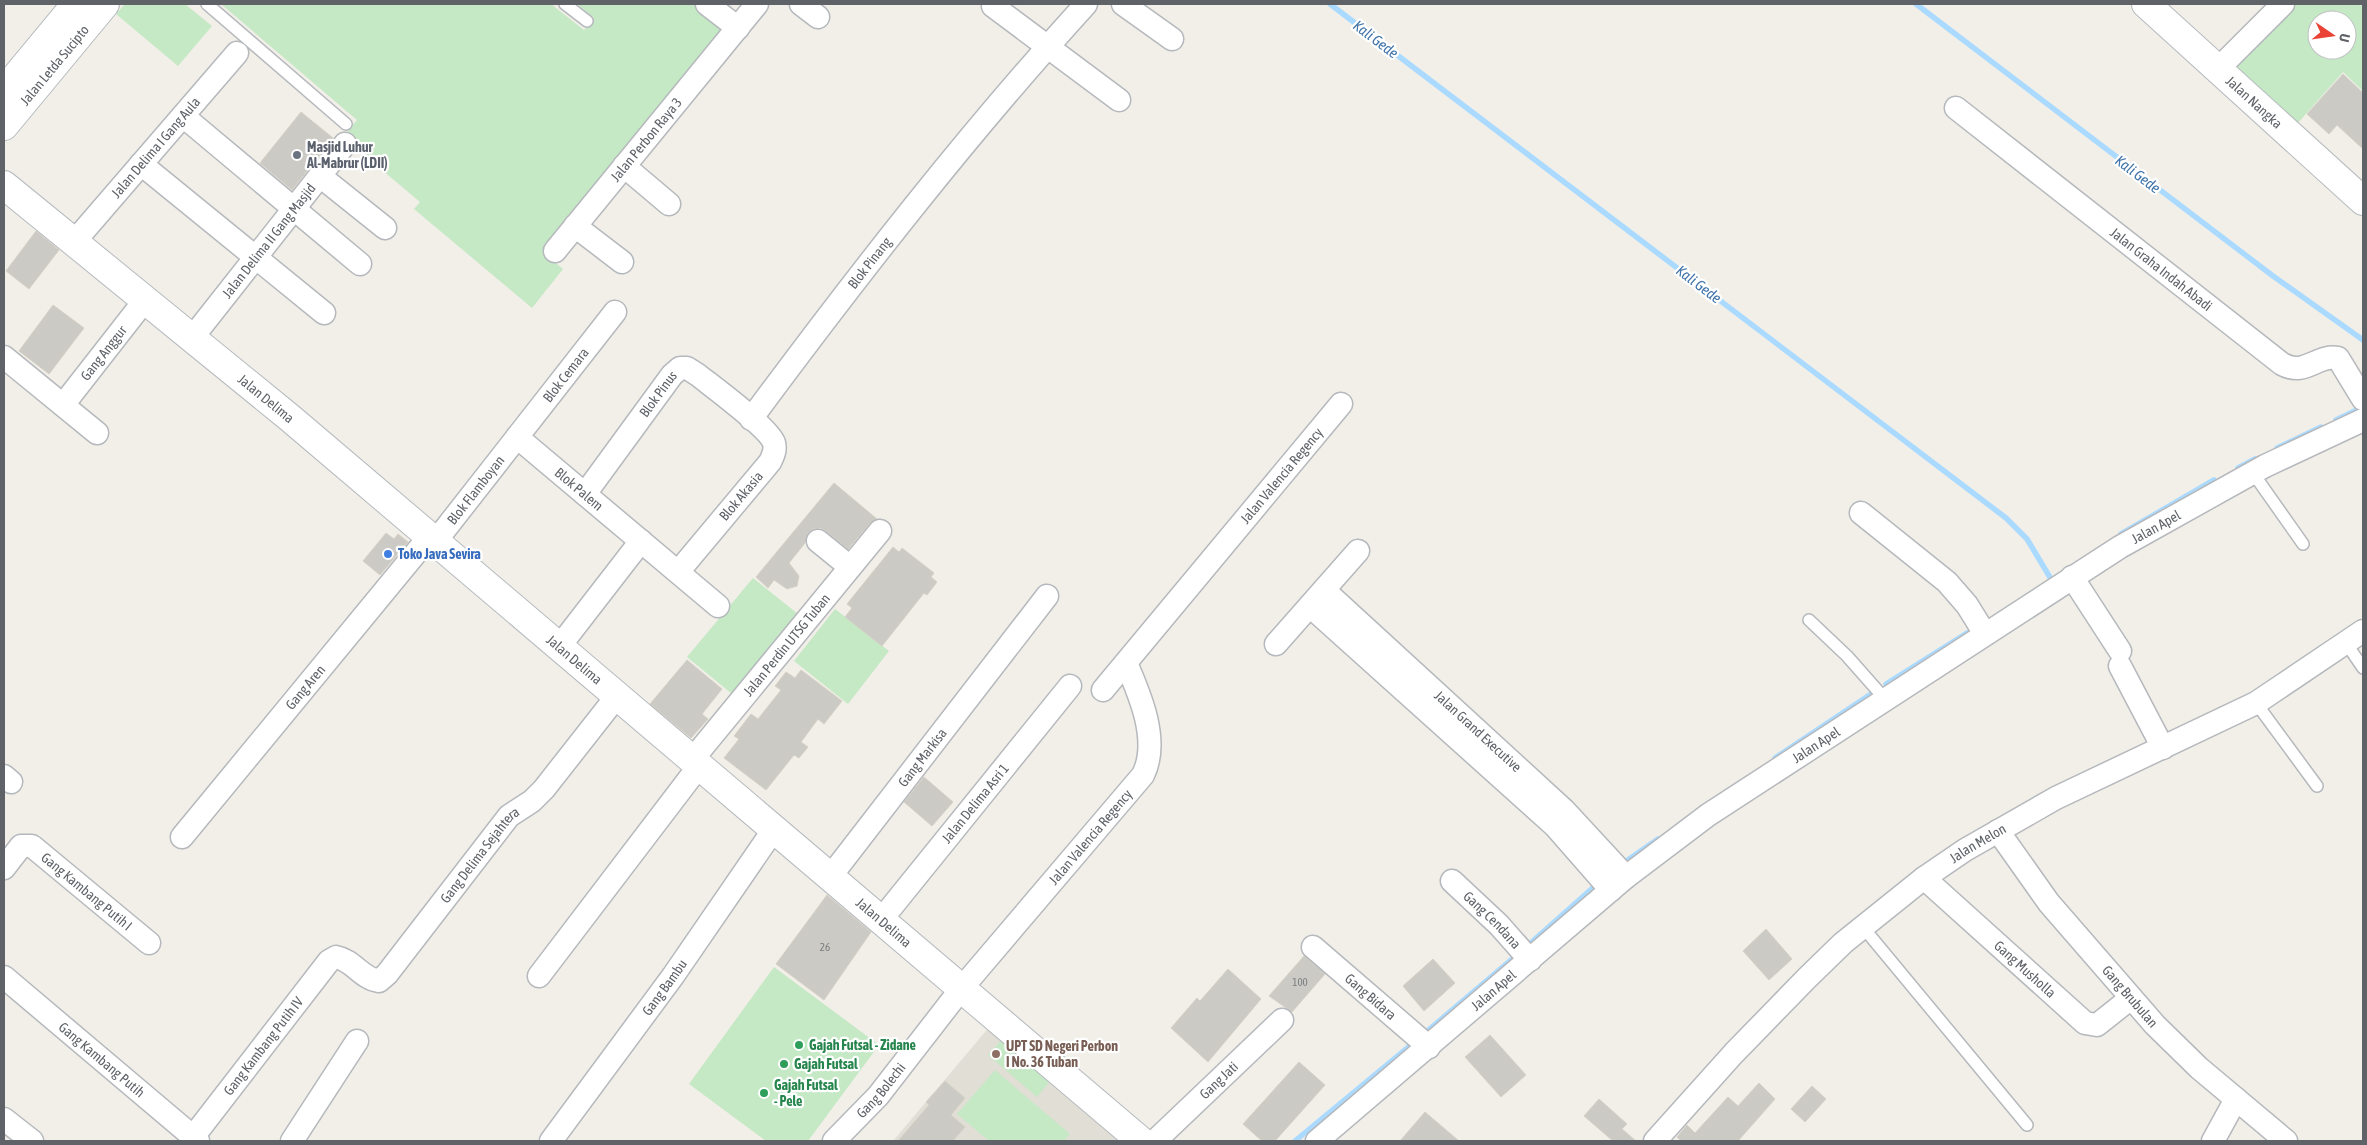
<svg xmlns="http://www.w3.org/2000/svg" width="2367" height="1145" viewBox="0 0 2367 1145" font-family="'Asap Condensed',sans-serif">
<rect width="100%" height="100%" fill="#f1efe8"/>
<path fill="#e1ded6" d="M991 1025 1129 1141H893Z"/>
<path fill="#c5e8c5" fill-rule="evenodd" d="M125 4H185L212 26 178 66 116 14Z
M221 4H551L584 30 594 18 577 4H700L731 28 544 253 563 269 532 308 414 209 420 202 343 137 357 120Z
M2296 4H2360L2363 7V91L2343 72 2297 124 2233 66ZM2317 20H2347V50H2317Z
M753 578 798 614 732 694 687 657Z
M835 609 889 651 848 704 794 661Z
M774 967 879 1045 808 1141H766L689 1084Z
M1002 1039 1051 1080 1037 1097 988 1055Z
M995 1070 1070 1134 1064 1141H989L957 1114Z"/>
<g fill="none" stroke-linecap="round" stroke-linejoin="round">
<path stroke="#aadaff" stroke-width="5.5" d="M1330 4 2006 518 2027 539 2051 579
M1916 4 2273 276 2363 340
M2336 420 2363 407
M2277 448 2321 427
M2238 468 2255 459
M2121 534 2214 480
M1886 684 1967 633
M1775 758 1871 694
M1625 862 1658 839
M1525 948 1596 885
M1425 1033 1518 954
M1295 1141 1412 1044"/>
</g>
<path fill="#cccac5" stroke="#d6d1c6" d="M2343 74 2363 93V149L2337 125 2329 134 2307 114Z
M301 112 333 138 292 190 260 163Z
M36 231 59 250 29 289 6 271Z
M53 305 84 328 49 374 19 351Z
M834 483 877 519 870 523 848 549 826 531 820 528 813 529 808 533 805 543 789 563 799 576 797 586 787 589 774 580 768 588 756 577Z
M386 533 394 539 398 534 408 542 380 575 363 561Z
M893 547 899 552 902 548 934 573 931 577 937 582 927 595 924 593 882 646 845 617 852 608 847 604Z
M687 660 722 689 702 714 708 719 691 738 650 704Z
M801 670 842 701 824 724 818 719 801 742 808 747 799 758 794 755 766 790 724 758 739 739 734 736 751 714 758 719 781 690 775 686 786 672 795 678Z
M924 777 953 802 932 826 904 802Z
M827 895 871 932 824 1000 776 964Z
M1766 929 1792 959 1769 980 1743 951Z
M1304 956 1325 974 1292 1012 1269 996Z
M1433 959 1455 983 1424 1011 1403 986Z
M1228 969 1261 999 1208 1062 1171 1028 1197 998 1200 1001Z
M1490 1035 1526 1075 1501 1097 1465 1057Z
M1299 1062 1325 1085 1275 1141H1262L1243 1124Z
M945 1081 965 1098 951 1115 965 1127 953 1141H898L929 1105 926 1102Z
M1759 1083 1775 1099 1738 1141H1681L1677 1137 1687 1125 1695 1133 1728 1097 1738 1106Z
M1812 1086 1826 1099 1805 1122 1791 1109Z
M1599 1099 1627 1124 1622 1129 1636 1141H1613L1584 1116Z
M1425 1112 1459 1141H1400Z"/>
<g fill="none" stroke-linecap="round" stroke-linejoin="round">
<defs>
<path id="lane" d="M207 4 346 124
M565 4 587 21
M2253 473 2303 544
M1809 620 1847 656 1885 699
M2346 643 2363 668
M2256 703 2317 786
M1862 926 2027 1125"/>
<g id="street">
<path d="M707 4 738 28"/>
<path d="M801 4 818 17"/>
<path d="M1123 4 1172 39"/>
<path d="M993 6 1119 100"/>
<path d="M2218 69 2283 4"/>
<path id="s1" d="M1956 108 2282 364C2305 377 2317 354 2338 358L2363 399"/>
<path d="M183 116 360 264"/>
<path d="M141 164 324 313"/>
<path d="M624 166 669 204"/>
<path d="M320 176 385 228"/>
<path d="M575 226 622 262"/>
<path id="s2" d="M74 242 237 53"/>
<path id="s3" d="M555 251 757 4"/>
<path id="s4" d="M192 338 345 144"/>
<path d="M4 357 97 433"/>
<path id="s5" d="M63 405 145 300"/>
<path id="s6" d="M751 419C857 276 966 136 1086 4"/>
<path id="s7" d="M517 437 718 606"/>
<path id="s8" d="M585 494 672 375 680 368H687L698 375C713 387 769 428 774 443 776 450 773 456 770 462L678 572"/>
<path d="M1861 513 1947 582 1967 605 1985 634"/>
<path d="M818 541 850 567"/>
<path id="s9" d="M435 542 615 312"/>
<path d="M2072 577 2120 651"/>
<path id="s10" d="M1324 590 1564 810 1626 877"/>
<path d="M1310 606 1555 826 1611 890"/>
<path d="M1276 644 1358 551"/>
<path d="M559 647 641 541"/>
<path d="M2120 666 2163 748"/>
<path id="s11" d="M1103 690 1341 404"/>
<path id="s12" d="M692 760 880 531"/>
<path d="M4 776 11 782"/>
<path id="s13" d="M1998 831 2049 903 2155 1025 2199 1068 2286 1141"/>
<path id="s14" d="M182 837 429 537"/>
<path id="s15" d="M4 868 21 846H32L149 943"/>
<path id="s16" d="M830 877 1047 596"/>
<path id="s17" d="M1924 878 2085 1023 2097 1025 2131 998"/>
<path id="s18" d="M1452 881 1499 925 1530 960"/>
<path id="s19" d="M881 920 1070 686"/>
<path id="s20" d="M1313 947 1429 1047"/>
<path d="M539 976 699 766"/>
<path id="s21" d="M4 977 198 1141"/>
<path d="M4 1119 32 1141"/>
<path id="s22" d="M193 1137 329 961 336 957C353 960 362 979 379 981L387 974 509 816 532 801 544 789 617 696"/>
<path d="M292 1141 357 1041"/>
<path id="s23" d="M551 1141 673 976 774 829"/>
<path id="s24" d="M834 1141 878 1096 961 989 1143 775C1160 741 1140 695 1126 663"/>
<path id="s25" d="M1155 1141 1282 1020"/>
<path id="s26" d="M1317 1141 1626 877 1708 815 2120 547 2265 466 2363 420"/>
<path id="s27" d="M1655 1141 1734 1053 1807 978 1843 943 1924 878 1965 850 2056 798 2256 703 2363 631"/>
<path d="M2213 1141 2236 1099"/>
</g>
<g id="secondary">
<path id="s28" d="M2146 4 2363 201"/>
<path d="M4 91 76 4"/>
<path id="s29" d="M4 126 105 4"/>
<path id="s30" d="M4 185 290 418 1141 1141"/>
</g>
</defs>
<use href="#lane" stroke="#b5b8bc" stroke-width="14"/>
<use href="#street" stroke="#b5b8bc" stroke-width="25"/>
<use href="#secondary" stroke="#b6babf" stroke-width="30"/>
<use href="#lane" stroke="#fff" stroke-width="11"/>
<use href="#street" stroke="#fff" stroke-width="22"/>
<use href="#secondary" stroke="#fff" stroke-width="28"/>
</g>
<circle fill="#6b7280" stroke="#fff" stroke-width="2" cx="297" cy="155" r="5"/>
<circle fill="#3f7fe0" stroke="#fff" stroke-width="2" cx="388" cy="554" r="5"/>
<g fill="#2e9e5b" stroke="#fff" stroke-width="2">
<circle cx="799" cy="1045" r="5"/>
<circle cx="784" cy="1064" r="5"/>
<circle cx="764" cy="1093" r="5"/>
</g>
<circle fill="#8d6e63" stroke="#fff" stroke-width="2" cx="996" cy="1054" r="5"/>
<g text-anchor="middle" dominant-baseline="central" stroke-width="4.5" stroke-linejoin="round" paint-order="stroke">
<g font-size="11" fill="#7a7d7f">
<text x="825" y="947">26</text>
<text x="1300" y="982">100</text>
</g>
<g font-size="14" fill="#5f6368" stroke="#fff">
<text stroke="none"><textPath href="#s29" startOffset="79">Jalan Letda Sucipto</textPath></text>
<text stroke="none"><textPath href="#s28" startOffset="146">Jalan Nangka</textPath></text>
<text stroke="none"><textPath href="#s3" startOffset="144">Jalan Perbon Raya 3</textPath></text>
<text stroke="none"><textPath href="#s2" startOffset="125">Jalan Delima I Gang Aula</textPath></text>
<text stroke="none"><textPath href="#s4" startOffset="124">Jalan Delima II Gang Masjid</textPath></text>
<text stroke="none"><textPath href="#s6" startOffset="196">Blok Pinang</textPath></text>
<text stroke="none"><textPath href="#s1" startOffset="261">Jalan Graha Indah Abadi</textPath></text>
<text stroke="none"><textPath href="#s5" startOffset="66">Gang Anggur</textPath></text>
<text stroke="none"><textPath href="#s9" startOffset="212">Blok Cemara</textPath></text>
<text stroke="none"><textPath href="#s8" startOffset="124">Blok Pinus</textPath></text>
<text stroke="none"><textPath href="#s30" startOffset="338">Jalan Delima</textPath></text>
<text stroke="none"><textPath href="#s11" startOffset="279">Jalan Valencia Regency</textPath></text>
<text stroke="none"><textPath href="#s7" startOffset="81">Blok Palem</textPath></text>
<text stroke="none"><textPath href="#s9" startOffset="66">Blok Flamboyan</textPath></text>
<text transform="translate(741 496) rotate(-50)">Blok Akasia</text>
<text stroke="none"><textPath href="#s26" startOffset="1042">Jalan Apel</textPath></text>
<text stroke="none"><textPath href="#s12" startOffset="149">Jalan Perdin UTSG Tuban</textPath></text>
<text stroke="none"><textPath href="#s30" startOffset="742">Jalan Delima</textPath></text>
<text stroke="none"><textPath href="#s14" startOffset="194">Gang Aren</textPath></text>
<text stroke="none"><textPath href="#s10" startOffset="209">Jalan Grand Executive</textPath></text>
<text stroke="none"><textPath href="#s26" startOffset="638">Jalan Apel</textPath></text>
<text stroke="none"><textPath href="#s16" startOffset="151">Gang Markisa</textPath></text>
<text stroke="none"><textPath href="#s19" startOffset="150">Jalan Delima Asri 1</textPath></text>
<text stroke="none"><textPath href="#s24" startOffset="398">Jalan Valencia Regency</textPath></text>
<text stroke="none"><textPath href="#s27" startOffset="441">Jalan Melon</textPath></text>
<text stroke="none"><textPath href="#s22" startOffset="442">Gang Delima Sejahtera</textPath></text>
<text stroke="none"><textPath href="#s15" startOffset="110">Gang Kambang Putih I</textPath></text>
<text stroke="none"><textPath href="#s18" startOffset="56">Gang Cendana</textPath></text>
<text stroke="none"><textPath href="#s30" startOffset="1148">Jalan Delima</textPath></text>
<text stroke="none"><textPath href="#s17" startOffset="136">Gang Musholla</textPath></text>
<text stroke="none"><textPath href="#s23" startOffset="191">Gang Bambu</textPath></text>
<text stroke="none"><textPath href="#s26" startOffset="232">Jalan Apel</textPath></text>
<text stroke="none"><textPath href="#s20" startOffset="76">Gang Bidara</textPath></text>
<text stroke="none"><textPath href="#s13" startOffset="212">Gang Brubulan</textPath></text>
<text stroke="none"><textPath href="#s22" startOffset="115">Gang Kambang Putih IV</textPath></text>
<text stroke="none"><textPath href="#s21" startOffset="128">Gang Kambang Putih</textPath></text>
<text stroke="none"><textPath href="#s25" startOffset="88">Gang Jati</textPath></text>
<text stroke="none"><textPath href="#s24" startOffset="69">Gang Bolechi</textPath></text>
</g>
<g font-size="14" font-weight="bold" fill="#5b616d" stroke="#fff" text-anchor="start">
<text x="307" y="147">Masjid Luhur<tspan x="307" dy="16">Al-Mabrur (LDII)</tspan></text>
</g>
<g font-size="14" font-weight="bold" fill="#366cbe" stroke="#fff" text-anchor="start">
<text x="398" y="554">Toko Java Sevira</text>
</g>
<g font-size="14" font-weight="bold" fill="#27864d" stroke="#fff" text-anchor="start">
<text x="809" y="1045">Gajah Futsal - Zidane</text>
<text x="794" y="1064">Gajah Futsal</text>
<text x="774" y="1085">Gajah Futsal<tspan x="774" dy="16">- Pele</tspan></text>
</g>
<g font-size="14" font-weight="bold" fill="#785e54" stroke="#fff" text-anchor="start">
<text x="1006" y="1046">UPT SD Negeri Perbon<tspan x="1006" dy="16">I No. 36 Tuban</tspan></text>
</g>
<g font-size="15" font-style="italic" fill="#4174aa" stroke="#fff">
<text transform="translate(1376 39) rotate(37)">Kali Gede</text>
<text transform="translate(2138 174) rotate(37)">Kali Gede</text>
<text transform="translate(1699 284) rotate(37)">Kali Gede</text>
</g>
</g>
<rect width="2367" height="1145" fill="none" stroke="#5f6368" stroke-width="10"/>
<g transform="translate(2332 35) rotate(103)"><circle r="24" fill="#ffffff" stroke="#bfc1c3"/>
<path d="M0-4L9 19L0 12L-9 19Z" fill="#ea4335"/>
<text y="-8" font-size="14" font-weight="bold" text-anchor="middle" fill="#5f6368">U</text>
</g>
</svg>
